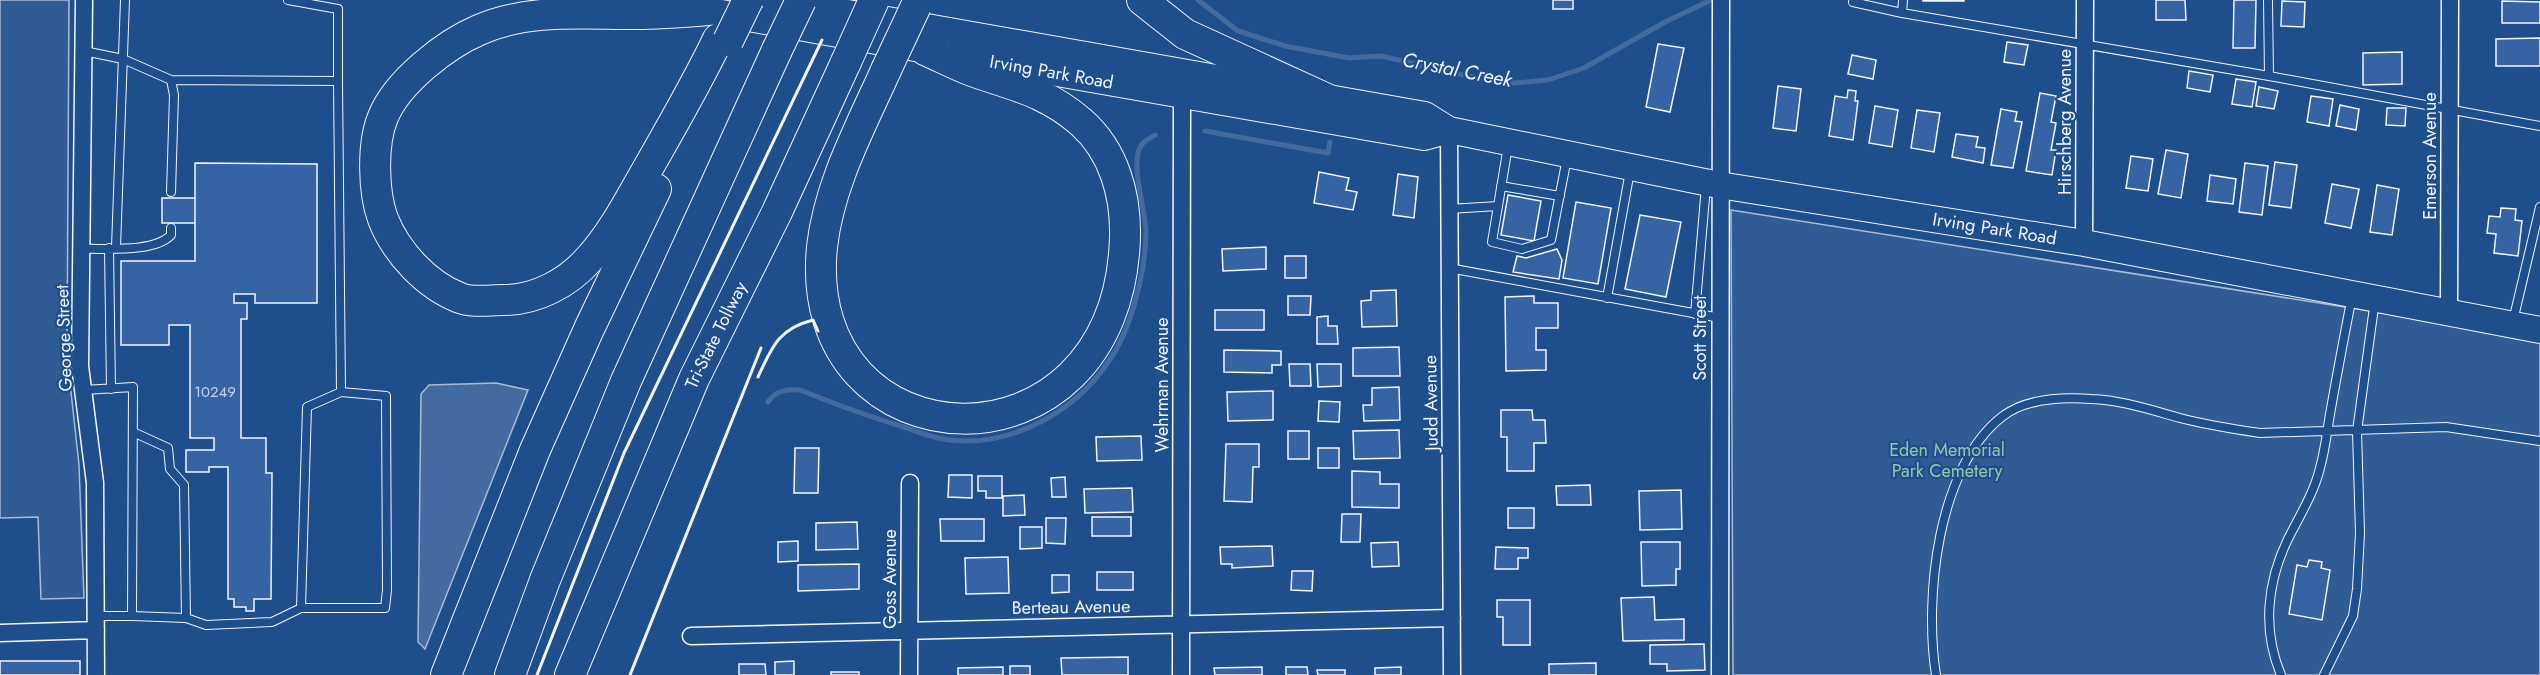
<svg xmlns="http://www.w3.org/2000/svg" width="2540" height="675" viewBox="0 0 2540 675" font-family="Jost,sans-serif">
<rect width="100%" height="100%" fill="#1f4e8c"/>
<path fill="#305b95" stroke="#a8bbd7" stroke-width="1.5" d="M0 0H69L67 355 79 465 84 598 41 599 38 517 0 518Z
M1731 210 2540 338V675H1733Z"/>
<path fill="#446ba0" stroke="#a8bbd7" stroke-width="1.5" d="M496 383 528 390 425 649 418 642 421 394 429 385Z"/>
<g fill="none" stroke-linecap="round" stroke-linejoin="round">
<path stroke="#446ba0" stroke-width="5" d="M1198 0 1238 31 1285 46 1349 58 1381 56 1481 79 1515 83 1548 80 1584 68 1665 22 1711 0
M1205 131 1328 153 1330 142
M768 402C776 390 787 389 800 390 835 404 870 417 907 428 921 433 936 439 950 440 1012 447 1075 412 1109 361 1132 328 1146 270 1146 231 1145 208 1132 171 1139 150 1141 142 1149 139 1155 135"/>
</g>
<path fill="#3563a3" stroke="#f2f6ff" stroke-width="1.5" d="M1553 0H1573V9H1553Z
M1923 0H1964V1H1923Z
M2156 0H2185L2186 20H2156Z
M2234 0H2256L2255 48H2233Z
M2282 1 2305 2 2304 27 2281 26Z
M2502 1 2540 2V23H2502Z
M2540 38V66H2496V39Z
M2007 42 2028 45 2024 65 2004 62Z
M1658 44 1684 48 1670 112 1646 107Z
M2402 52V84L2363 85V53Z
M1852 55 1876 60 1873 79 1848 74Z
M2189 71 2213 75 2210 92 2187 88Z
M2236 79 2256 82 2252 107 2232 104Z
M1778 86 1801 89 1796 131 1773 128Z
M2259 87 2278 91 2274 109 2256 106Z
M1848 90 1856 91 1855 101H1858L1853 140 1829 136 1835 96 1847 98Z
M2040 93 2056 96 2051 122 2056 123 2051 150H2056L2052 175 2026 171Z
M2311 96 2333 99 2329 126 2307 122Z
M2340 105 2359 109 2356 130 2336 126Z
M1875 106 1898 110 1892 147 1869 143Z
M2387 108H2406L2405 126 2386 125Z
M2001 109 2017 112 2015 121 2022 122 2013 168 1991 165Z
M1917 110 1940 113 1934 152 1911 148Z
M1956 134 1978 137 1976 147 1985 148 1983 163 1952 157Z
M2166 150 2188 154 2181 198 2158 194Z
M2131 156 2153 159 2148 191 2126 188Z
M2275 162 2297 165 2291 208 2269 205Z
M195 163 317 164V303H255V294H234V303H247V319H241V438H266V473H272L271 599H254V611H246V607H234V599H228V467H209V472H186V450H214V438H190V325H169V345H121V261H195Z
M2245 163 2268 166 2262 215 2239 212Z
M1319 172 1349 178 1346 190 1357 192 1353 210 1314 203Z
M1398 174 1418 177 1414 218 1393 215Z
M2210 175 2236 179 2233 204 2207 201Z
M2332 184 2359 189 2351 228 2325 223Z
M2377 185 2399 189 2392 235 2370 232Z
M1508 195 1541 201 1534 241 1501 235Z
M162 198H195V223H162Z
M1576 202 1611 208 1598 284 1563 278Z
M2501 208 2516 209 2515 220 2522 221 2518 256 2494 253 2496 234 2487 233 2489 216 2500 217Z
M1640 215 1681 222 1666 297 1625 289Z
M1266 247V269L1223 271 1222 249Z
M1557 249 1562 260 1559 279 1513 272 1517 256 1526 258Z
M1285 256H1306V278H1285Z
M1396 290 1397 326 1362 327 1361 301 1371 300V291Z
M1288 296H1311L1310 315H1288Z
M1534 296V303H1558V328H1536V350H1546V370L1506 371 1505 297Z
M1215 310H1264V330H1215Z
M1328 316V326H1337L1338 344H1317V317Z
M1399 347 1400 376H1353V348Z
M1224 350 1281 351V365H1272V373L1224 372Z
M1289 364H1310L1311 386H1290Z
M1317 364H1341V386L1318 387Z
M1399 387 1400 420 1364 421 1363 405H1372V388Z
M1273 391V420L1228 421 1227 392Z
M1319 401 1340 402 1339 422 1318 421Z
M1501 410H1532L1533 420H1545L1546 443H1534V471H1507V437H1501Z
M1399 430 1400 458 1354 459 1353 431Z
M1288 431H1309V459H1288Z
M1141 436 1142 460 1097 461 1096 437Z
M1226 444H1259V467H1253L1252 502 1224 501Z
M795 448H819L818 493H794Z
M1318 448H1339V468H1318Z
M1352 471 1380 472V484H1399V508L1352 507Z
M949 475H972V498L948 497Z
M978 476H1002V498H986V491H978Z
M1065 477 1066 497H1052L1051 478Z
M1590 485 1591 505H1557L1556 486Z
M1132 488 1133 512 1085 513 1084 489Z
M1681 490 1682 529 1640 530 1639 491Z
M1024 495 1025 515 1003 516V496Z
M1508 508H1534V528H1508Z
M1342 514H1361L1360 542H1341Z
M1092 517H1131V536H1092Z
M1046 518H1066L1065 544 1046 543Z
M940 519H984V541H941Z
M857 522 858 549 816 550V523Z
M1020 527H1042V548L1020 549Z
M798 541V561L778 562V542Z
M1398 542 1399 566 1372 567 1371 543Z
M1641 542H1680V569H1676V585L1642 586Z
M1272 546 1273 566 1232 568V564H1221L1220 547Z
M1496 547 1528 548V558H1518V569H1495Z
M1008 557 1009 593 966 594 965 558Z
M2309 560 2322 562 2321 568 2330 570 2322 620 2289 614 2297 565 2307 567Z
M859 564V589L798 591V565Z
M1292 571H1313L1312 591 1291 590Z
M1097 572H1133V590H1097Z
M1052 575H1069V592L1052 593Z
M1654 597 1655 620 1684 619V640L1623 641 1621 598Z
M1497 600H1530V645H1503V617H1497Z
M1704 644 1705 670 1667 671V664H1650V645Z
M1128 657V675H1062L1061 658Z
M0 661H80V675H0Z
M794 661V675H775V662Z
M1596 663V675H1549V664Z
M739 664H765L766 675H739Z
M1010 666H1030V675H1010Z
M1003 667V675H958V668Z
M1262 667V675H1215L1214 668Z
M1286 667H1307L1308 675H1286Z
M1401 667V675H1375V668Z
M1317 670H1345V675H1318Z
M831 672H859V675H831Z"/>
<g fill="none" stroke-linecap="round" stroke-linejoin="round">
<defs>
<path id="lane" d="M2268 0 2269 76
M1853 2 1902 13 2269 76 2540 126
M1902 13 1903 0
M84 51 123 59 171 80 174 95 171 192
M171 80 338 81V9L288 0
M1508 146 1492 242 1522 249 1551 240 1567 158
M1501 186 1560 196
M1449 209 1498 206
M116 247 125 0
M109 248 111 389
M82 249C106 248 154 253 171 235V228
M1449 268 1720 318
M1607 298 1630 171
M1695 314 1706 186
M2513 321 2540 207
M84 390 133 387 132 616H96
M301 608H385L387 590 386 396 341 392
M132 616 186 618 184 485 170 469 168 448 133 432
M186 618 206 625 272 622 301 608 307 407 341 392 338 81
M1936 675C1924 599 1937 466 2003 416 2027 398 2063 397 2091 399 2121 400 2151 410 2180 418 2206 425 2233 429 2260 433L2446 427 2540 441
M2281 675C2262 630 2267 582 2288 539 2300 515 2314 493 2320 468 2325 450 2327 432 2330 414 2337 375 2344 336 2352 297
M2324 675 2353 616 2357 589 2360 533 2357 431 2375 300"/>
<path id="street" d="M84 0 80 366 95 483 96 675
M1449 130 1452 675
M2084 243 2085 0
M2449 312 2450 0
M0 633 96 630
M691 636 1452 618
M909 675 910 483
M1181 675 1182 94
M1720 675 1721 0"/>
<g id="primary">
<path id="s1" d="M774 0 1425 115 1449 130 1719 185 2084 243 2540 330"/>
<path d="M688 7 915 48"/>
<path id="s2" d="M954 55 1424 137 1449 130"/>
</g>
<g id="highway">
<path d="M1142 0 1185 34 1327 99"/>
<path d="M708 10C687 12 665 13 644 14 590 15 531 7 479 30 446 44 397 82 383 117 372 143 373 192 383 219 396 252 426 285 460 298 472 303 490 300 504 300 536 300 568 283 589 259 613 233 630 199 648 168 672 126 697 83 718 39"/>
<path d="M886 70C861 126 829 184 822 247 800 469 1118 486 1125 237 1126 195 1114 151 1081 122 1045 91 1014 86 972 71 956 65 941 57 925 50"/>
<path d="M446 675 535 450 589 329 656 189"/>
<path d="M510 675 545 580 626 381 777 50"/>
<path id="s3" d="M570 675 694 379 777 212 846 62"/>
</g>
</defs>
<use href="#lane" stroke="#f2f6ff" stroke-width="10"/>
<use href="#street" stroke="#f2f6ff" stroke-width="19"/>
<use href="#primary" stroke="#f2f6ff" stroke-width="28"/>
<use href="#highway" stroke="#f2f6ff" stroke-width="32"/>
<use href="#lane" stroke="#1f4e8c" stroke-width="8"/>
<use href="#street" stroke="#1f4e8c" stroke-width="16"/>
<use href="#primary" stroke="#1f4e8c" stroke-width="26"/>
<use href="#highway" stroke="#1f4e8c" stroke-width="30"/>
<defs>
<path id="highway-bridge" d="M728 41 748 0
M777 50 801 0
M846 62 874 0
M886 70 916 6"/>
</defs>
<use href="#highway-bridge" stroke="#f2f6ff" stroke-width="32" stroke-linecap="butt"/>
<use href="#highway-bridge" stroke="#1f4e8c" stroke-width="30"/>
<path stroke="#f2f6ff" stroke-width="3" d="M758 377C772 347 778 329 813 320L818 331
M537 675 624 453 822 40
M630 675 761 348"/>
</g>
<g text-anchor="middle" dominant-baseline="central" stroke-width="4.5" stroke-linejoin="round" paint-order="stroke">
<g font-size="15" fill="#c3d1e8">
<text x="215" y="392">10249</text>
</g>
<g font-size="18" fill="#f2f6ff" stroke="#1f4e8c">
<text stroke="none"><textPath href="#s2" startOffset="99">Irving Park Road</textPath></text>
<text transform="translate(2065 122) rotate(-90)">Hirschberg Avenue</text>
<text transform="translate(2430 156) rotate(-90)">Emerson Avenue</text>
<text stroke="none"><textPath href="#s1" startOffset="1244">Irving Park Road</textPath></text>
<text stroke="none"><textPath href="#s3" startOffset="370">Tri-State Tollway</textPath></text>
<text transform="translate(64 338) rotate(-92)">George Street</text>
<text transform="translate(1700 338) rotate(-90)">Scott Street</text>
<text transform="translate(1162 385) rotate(-90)">Wehrman Avenue</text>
<text transform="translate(1431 403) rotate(-91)">Judd Avenue</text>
<text transform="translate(890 579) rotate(-90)">Goss Avenue</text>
<text transform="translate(1071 607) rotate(-1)">Berteau Avenue</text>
</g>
<g font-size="18" fill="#97c8a6" stroke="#1f4e8c">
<text x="1947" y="450">Eden Memorial<tspan x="1947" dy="21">Park Cemetery</tspan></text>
</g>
<g font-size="20" font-style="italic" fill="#f2f6ff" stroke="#1f4e8c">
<text transform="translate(1457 70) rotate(11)">Crystal Creek</text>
</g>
</g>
</svg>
